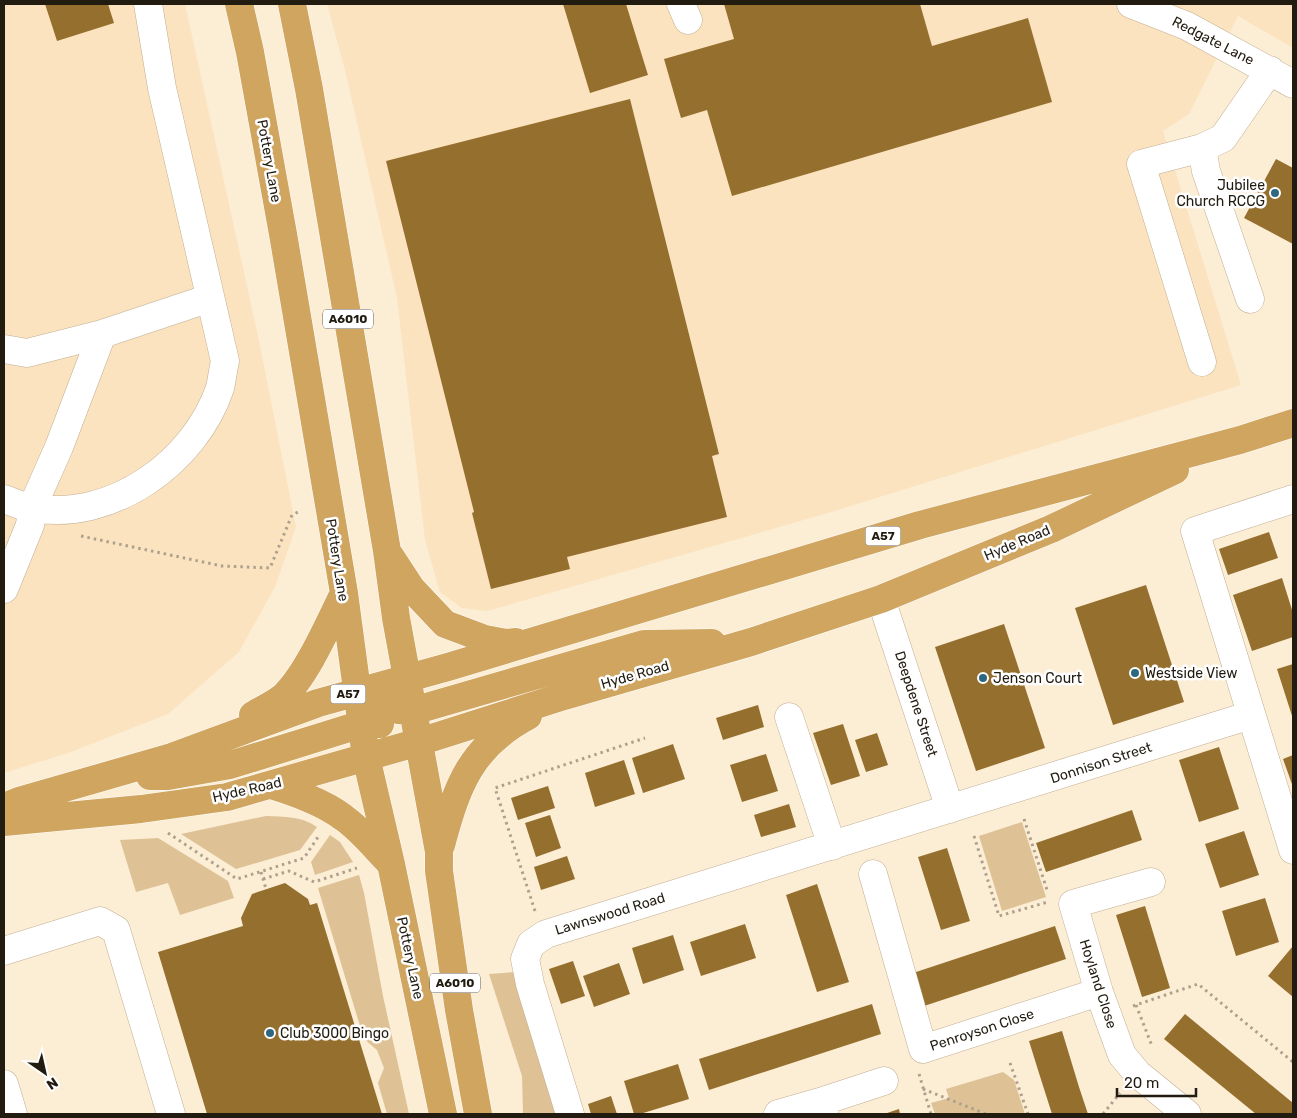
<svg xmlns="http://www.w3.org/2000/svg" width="1297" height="1118" viewBox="0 0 1297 1118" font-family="Rubik,sans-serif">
<rect width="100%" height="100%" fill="#fcedd5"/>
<path fill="#fbe3bf" d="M4 4H185L258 336 296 527 275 587 239 652 168 714 68 753 4 773Z
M327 4H1293V48L1238 16 1189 114 1163 131 1241 385 828 513 487 611 462 608 440 592 425 540 397 298 345 70Z"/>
<path fill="#dec195" d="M266 816C284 817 302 816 317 827L300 850 236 869 181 834Z
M1022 822 1046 897 1002 911 979 836Z
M330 835 340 842 353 862 315 875 311 862Z
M158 838 228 881 234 898 180 915 168 883 136 892 120 840Z
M359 875 364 893 383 996 409 1114H387L378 1083 384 1068 377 1050 364 1039 318 888Z
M515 972 559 1114H523L522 1076 489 974Z
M1003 1072 1014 1080 1025 1114H935L931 1103 949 1098 946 1089Z"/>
<path fill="#956f2d" d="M45 4H108L114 23 57 41Z
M563 4H626L648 75 590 93Z
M724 4H920L932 46 1028 18 1052 102 732 196 707 110 681 118 664 59 734 39Z
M630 99 719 454 712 456 727 517 567 557 570 569 491 589 472 513 474 512 386 161Z
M1276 159 1293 168V244L1244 218Z
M1269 532 1278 558 1228 575 1219 549Z
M1282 578 1293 613V637L1252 651 1233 595Z
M1146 585 1184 702 1113 725 1075 608Z
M1004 624 1045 748 976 771 935 647Z
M1293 664V719L1277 669Z
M758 705 764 727 723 740 716 718Z
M843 724 860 776 831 785 813 733Z
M877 733 888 765 866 772 855 740Z
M673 744 685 779 643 793 632 758Z
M1219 747 1239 809 1199 822 1179 760Z
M766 754 778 791 742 802 730 765Z
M1293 755V787L1283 759Z
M624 760 635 794 595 807 585 773Z
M548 786 555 808 518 820 511 798Z
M789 804 796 827 761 837 754 815Z
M1132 810 1142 840 1046 872 1036 843Z
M550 815 561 848 536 857 525 823Z
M1244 831 1259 875 1220 888 1205 844Z
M947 848 970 921 941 930 918 857Z
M567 856 575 879 541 890 534 867Z
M285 883 308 899 310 905 317 903 382 1114H207L158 952 243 926 241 918 252 894Z
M817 884 849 982 817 992 786 895Z
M1265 898 1279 942 1236 956 1222 911Z
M1145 906 1170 988 1142 997 1116 915Z
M745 924 756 958 701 976 690 942Z
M1055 926 1066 959 921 1007 910 974Z
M673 935 684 970 643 984 632 948Z
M1293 946V997L1268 976Z
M573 961 585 996 561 1004 549 969Z
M619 963 630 994 594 1007 583 976Z
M872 1004 881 1034 709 1090 699 1059Z
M1185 1014 1293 1103V1114H1256L1164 1039Z
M1062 1031 1079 1087 1088 1114H1052L1038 1070 1029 1041Z
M678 1064 689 1099 640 1114H634L624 1081Z
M611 1096 617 1114H591L588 1104Z
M899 1109 900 1114H884Z"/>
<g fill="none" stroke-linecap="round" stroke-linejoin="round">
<defs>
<path id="minor" d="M681 4 688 20
M1131 4 1187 26 1293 84
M1202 148 1206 171 1250 299
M4 349 27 353 102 334 210 298
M1202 362 1141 164 1202 148 1223 138 1270 70
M4 499C13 502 23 507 33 508 112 522 195 462 220 388 222 379 223 370 225 361L162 88 148 4
M1293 499 1195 531 1293 850
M4 589 30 525 32 508 59 447 102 334
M881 599 950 809
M789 717 832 846
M873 874 923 1049 1099 992
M1151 882 1073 904 1099 992 1122 1055 1138 1074 1187 1114
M4 951 100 921 116 930 171 1114
M4 1084 13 1114
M820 1102 884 1081
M570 1114 530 984 525 959 531 944 546 934 1251 715
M778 1114 820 1102 824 1114"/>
<path id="highway" d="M239 4 250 52 283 234 344 593 366 757 391 864 443 1114
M292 4 309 89 387 551 396 618 439 852V871L459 1010 478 1114
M390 556 411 588 445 624 485 639 506 643 516 642
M357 692 375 706 398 710 413 711 644 644 712 643
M253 715C263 709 274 704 283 697 307 675 329 623 344 593
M150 776H168L230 765 362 724H380
M271 785C296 793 323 802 344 818 362 831 376 849 391 864
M4 807 19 801 172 757 318 703 448 667 920 525 1240 440 1293 423
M4 822 141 809 227 797 419 742 564 696 751 642 881 599 1051 529 1175 470
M441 845C457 786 470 747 528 716"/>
</defs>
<use href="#minor" stroke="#c1ae92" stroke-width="29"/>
<use href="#highway" stroke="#fff" stroke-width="29"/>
<path stroke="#ada18e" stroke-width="3" stroke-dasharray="2.5 4" stroke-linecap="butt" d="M81 536 222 566 270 568 292 515 298 512
M1024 819 1048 893
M168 833 237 879 304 858 320 834
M974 836 999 916 1048 902
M261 872 266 889
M263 879 289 871 314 882 357 868
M535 911 495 788 645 738
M1136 1005 1152 1046
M1133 1006 1198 984 1293 1062
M1010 1063 1028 1114
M919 1074 931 1114
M923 1089 986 1114
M1103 1114 1120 1093"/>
<use href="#minor" stroke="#fff" stroke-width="28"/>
<use href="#highway" stroke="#d0a560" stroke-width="28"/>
</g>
<g fill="#2d6880" stroke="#fff" stroke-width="2">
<circle cx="1275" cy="193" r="5"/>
<circle cx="1135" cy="673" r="5"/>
<circle cx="983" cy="678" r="5"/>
<circle cx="270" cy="1033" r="5"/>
</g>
<g text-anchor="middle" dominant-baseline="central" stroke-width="5" stroke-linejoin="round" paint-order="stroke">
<g fill="#fff" stroke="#645f58" stroke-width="1">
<rect x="323" y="309.5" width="50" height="19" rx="4"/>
<rect x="865.5" y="526.5" width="35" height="19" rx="4"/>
<rect x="330.5" y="684.5" width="35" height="19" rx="4"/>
<rect x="430" y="973.5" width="50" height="19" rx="4"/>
</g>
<g font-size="12" font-weight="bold" fill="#211b10">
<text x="348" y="319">A6010</text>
<text x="883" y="536">A57</text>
<text x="348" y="694">A57</text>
<text x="455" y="983">A6010</text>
</g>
<g font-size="14" fill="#211b10" stroke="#fff">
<text transform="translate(1213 41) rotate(27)">Redgate Lane</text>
<text transform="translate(269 161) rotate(80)">Pottery Lane</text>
<text transform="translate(1017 543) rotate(-23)">Hyde Road</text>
<text transform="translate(337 560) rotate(81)">Pottery Lane</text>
<text transform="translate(635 675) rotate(-16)">Hyde Road</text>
<text transform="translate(916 704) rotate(72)">Deepdene Street</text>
<text transform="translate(1101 763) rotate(-18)">Donnison Street</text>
<text transform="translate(247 790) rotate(-13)">Hyde Road</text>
<text transform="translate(610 914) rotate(-17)">Lawnswood Road</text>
<text transform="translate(410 958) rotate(78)">Pottery Lane</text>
<text transform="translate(1098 984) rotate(72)">Hoyland Close</text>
<text transform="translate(982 1030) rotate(-18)">Penroyson Close</text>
</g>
<g font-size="14" fill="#211b10" stroke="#fff" text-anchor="start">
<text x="1265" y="185" text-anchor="end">Jubilee<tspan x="1265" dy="16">Church RCCG</tspan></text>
<text x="1145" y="673">Westside View</text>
<text x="993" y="678">Jenson Court</text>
<text x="280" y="1033">Club 3000 Bingo</text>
</g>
</g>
<rect width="1297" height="1118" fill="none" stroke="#211b10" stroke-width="10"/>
<g transform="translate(45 1073) rotate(146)" stroke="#ffffff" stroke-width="4" paint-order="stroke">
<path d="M0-4L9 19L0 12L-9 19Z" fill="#211b10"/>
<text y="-8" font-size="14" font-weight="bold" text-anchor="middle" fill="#211b10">N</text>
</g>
<path d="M1117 1088v8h79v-8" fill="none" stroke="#211b10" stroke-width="2.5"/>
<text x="1124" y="1088" font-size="15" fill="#211b10" stroke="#ffffff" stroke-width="4" paint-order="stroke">20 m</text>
</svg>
